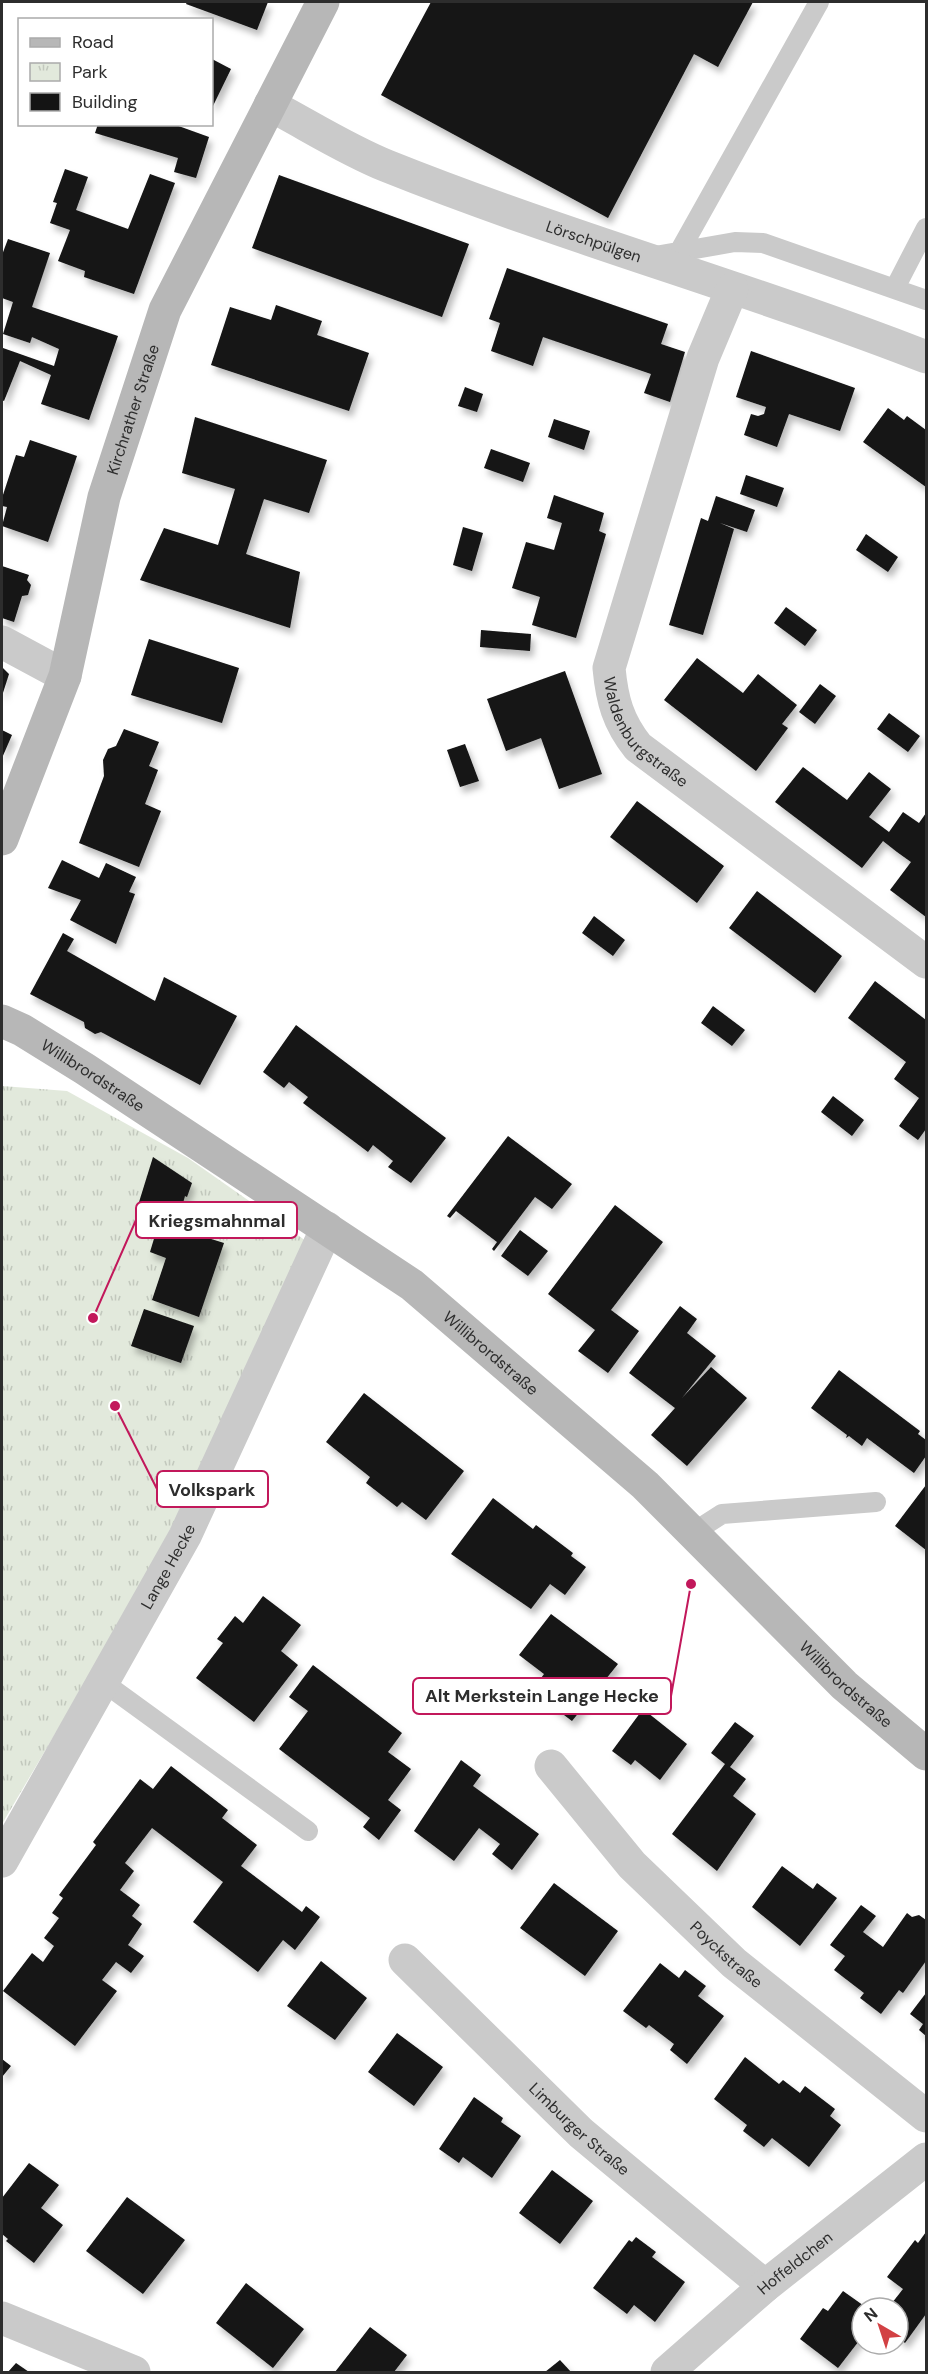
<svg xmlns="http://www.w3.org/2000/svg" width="928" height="2374" viewBox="0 0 928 2374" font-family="'DM Sans',sans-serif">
<defs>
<pattern id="park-tufts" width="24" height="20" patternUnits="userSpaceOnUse" patternTransform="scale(1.5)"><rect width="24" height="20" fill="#e2e9dc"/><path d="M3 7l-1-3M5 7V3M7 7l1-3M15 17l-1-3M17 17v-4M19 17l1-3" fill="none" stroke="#c2c8bd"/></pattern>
<filter id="shadow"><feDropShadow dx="3.5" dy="6" stdDeviation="3" flood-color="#0004"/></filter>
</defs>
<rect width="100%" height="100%" fill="#fff"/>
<path fill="url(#park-tufts)" d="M2 1086 67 1091 188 1158 306 1241 151 1571 2 1824Z"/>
<path fill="#141414" filter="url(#shadow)" d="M187 2H268L257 30 186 4Z
M431 2H753L718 67 694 54 608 218 381 95Z
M212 59 231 69 212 108Z
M98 124H173L209 137 196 178 174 172 178 158 95 133Z
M65 169 88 177 76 210 128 229 150 174 175 183 134 294 84 277 85 271 58 261 70 230 50 223 57 203 53 202Z
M279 175 469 244 442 317 252 248Z
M8 239 50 253 32 307 118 336 89 420 41 404 51 375 20 361 4 401 2 400 3 348 54 366 59 349 32 337 30 343 3 334 13 302 2 298V255Z
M507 268 668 324 661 344 685 352 670 402 644 393 651 374 543 337 533 366 491 351 500 323 489 319Z
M276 305 322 321 317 335 369 353 349 411 211 365 230 307 271 320Z
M751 351 855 388 840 431 789 414 777 447 744 435 751 414 758 416 764 414 766 407 736 397Z
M465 387 483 394 477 412 458 406Z
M888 408 904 420 907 416 926 430V487L863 442Z
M195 417 327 460 309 513 264 499 246 554 300 572 290 628 140 580 164 528 218 545 235 489 182 473Z
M554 419 590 431 584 450 548 437Z
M30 440 77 456 48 542 2 526 7 507 2 506V498L16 455 24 457Z
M491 449 530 463 523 482 484 468Z
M746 475 784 488 777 507 740 494Z
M554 495 604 513 599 531 606 534 576 638 532 625 540 597 512 588 526 542 554 550 562 523 547 518Z
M716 496 755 510 747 532 720 523 734 529 703 635 669 625 701 518 708 521Z
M463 527 483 533 472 571 453 565Z
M866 534 898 557 888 572 856 550Z
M2 566 29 575 27 580 31 585 28 595 22 596 14 622 2 618Z
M786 607 817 630 805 646 774 623Z
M481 630 531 634 530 651 480 647Z
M149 639 239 668 222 723 131 695Z
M697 658 743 693 758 674 797 705 782 724 788 728 756 771 664 700Z
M2 667 9 674 2 696Z
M565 671 602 774 559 789 541 738 506 751 487 699Z
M820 684 836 696 815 724 799 712Z
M889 713 920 736 908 752 877 729Z
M124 729 159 742 149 766 158 770 145 804 161 811 139 867 79 843 104 776 103 760 108 749 116 746Z
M2 730 12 735 2 758Z
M465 744 479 781 460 787 447 750Z
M803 767 847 800 869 772 891 789 869 817 889 832 903 812 919 823 926 813V917L890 890 911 862 897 852 883 841 862 868 775 802Z
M637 801 724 866 697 903 610 837Z
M62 860 99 878 106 863 136 877 129 892 135 894 116 944 70 920 81 900 48 888Z
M757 891 842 956 815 993 729 928Z
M594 916 625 940 613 956 582 933Z
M63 933 74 939 67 951 155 1001 164 977 237 1016 200 1085 101 1032 95 1034 85 1028 84 1022 30 994Z
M875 981 926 1020V1129L918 1140 899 1126 919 1098 894 1079 906 1062 848 1018Z
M713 1006 745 1030 732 1046 701 1023Z
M296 1025 446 1138 411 1183 388 1167 393 1161 373 1145 368 1152 303 1103 308 1097 289 1082 284 1088 263 1072Z
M833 1096 864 1120 852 1136 821 1112Z
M508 1136 572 1184 552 1209 535 1197 494 1251 492 1249 497 1242 456 1211 450 1218 447 1216Z
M153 1157 192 1183 187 1197 185 1196 176 1228 224 1243 199 1317 152 1300 166 1258 150 1252 159 1222 135 1215Z
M615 1205 663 1242 611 1310 639 1331 608 1373 578 1351 595 1330 548 1294Z
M520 1230 548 1251 528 1276 501 1256Z
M680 1306 697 1319 687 1333 716 1356 682 1398 711 1367 747 1398 687 1466 651 1435 675 1408 629 1373Z
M144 1309 194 1326 181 1363 131 1346Z
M839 1370 920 1431 918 1434 926 1440V1456L914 1473 867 1438 862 1446 849 1436 846 1438 847 1435 811 1408Z
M364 1393 464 1471 426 1520 402 1502 397 1507 366 1483 370 1477 326 1442Z
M926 1485V1550L895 1526Z
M493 1498 533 1529 536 1525 573 1553 571 1556 586 1567 565 1595 550 1584 531 1609 451 1554Z
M263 1596 301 1625 281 1651 298 1665 254 1722 196 1678 223 1643 217 1639 235 1616 243 1623Z
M551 1614 618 1664 572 1721 532 1691 544 1674 519 1655Z
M313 1665 402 1733 388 1752 411 1769 388 1800 401 1810 379 1840 363 1827 370 1818 279 1749 308 1711 289 1697Z
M643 1709 687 1744 660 1780 635 1760 631 1765 612 1751Z
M735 1722 754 1736 730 1767 746 1779 733 1796 756 1814 717 1871 672 1834 725 1764 711 1753Z
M461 1760 481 1775 473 1786 539 1834 512 1870 492 1854 500 1844 479 1828 454 1861 414 1831Z
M171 1766 228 1810 222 1818 257 1845 241 1866 302 1912 306 1906 320 1917 295 1950 283 1940 258 1972 193 1922 223 1882 152 1828 125 1863 134 1871 120 1890 140 1905 132 1916 142 1924 128 1945 144 1956 131 1973 116 1962 102 1980 117 1991 75 2046 3 1991 32 1953 43 1962 54 1946 44 1938 59 1918 52 1913 63 1898 59 1895 96 1845 93 1842 140 1779 153 1789Z
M782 1866 813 1889 817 1883 837 1898 800 1946 752 1907Z
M554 1883 618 1931 585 1976 520 1928Z
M861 1905 876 1916 863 1932 883 1947 907 1913 912 1917 919 1915 926 1920V1961L903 1993 899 1990 881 2014 860 1998 864 1993 834 1970 845 1956 830 1945Z
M321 1961 367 1998 335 2040 287 2006Z
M660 1963 679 1978 685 1970 706 1986 698 1996 724 2016 687 2064 670 2050 674 2044 649 2025 646 2028 623 2011Z
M926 1993V2036L919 2030 923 2024 910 2014Z
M397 2033 443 2067 414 2106 368 2072Z
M745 2057 779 2084 783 2080 800 2093 805 2086 835 2109 830 2116 841 2125 809 2167 772 2138 764 2147 743 2131 747 2125 714 2099Z
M2 2059 11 2066 2 2077Z
M474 2097 503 2118 501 2122 521 2136 492 2178 463 2157 459 2163 439 2149Z
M29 2163 59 2185 41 2208 63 2225 34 2263 6 2241 8 2239 2 2234V2198Z
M552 2170 593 2201 560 2244 519 2213Z
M127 2197 185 2240 143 2294 86 2251Z
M926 2232V2314L905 2343 898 2337V2308H888L903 2289 887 2277 915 2240 918 2243Z
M636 2237 656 2252 652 2257 685 2282 655 2322 634 2305 627 2314 593 2288 629 2240 632 2242Z
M246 2283 304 2329 273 2368 216 2323Z
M843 2291 867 2308H862V2337L838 2368 800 2339 823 2308 828 2311Z
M370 2327 407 2355 394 2372H335Z
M560 2360 571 2372H545Z
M16 2363 29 2372H8Z"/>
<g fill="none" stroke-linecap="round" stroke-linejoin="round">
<path stroke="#cacaca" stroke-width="20" d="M678 254 819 2
M655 256 735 242 763 243 926 300
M895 288 926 228
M694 1532 722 1514 876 1502
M103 1682 308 1831"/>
<g stroke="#cacaca" stroke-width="33">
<path id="s1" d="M270 105C308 125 347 150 387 166 564 237 749 288 926 357"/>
<path id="s2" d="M732 289 703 358 609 668C612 700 618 722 638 747L926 962"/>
<path d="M2 642 65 676"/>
<path id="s3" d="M551 1766 632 1865 734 1963 926 2116"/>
<path id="s4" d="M2 1861 185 1536 327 1228"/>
<path id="s5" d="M405 1960 581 2133 765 2286"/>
<path d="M2 2318 134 2372"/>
<path id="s6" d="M667 2372 765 2286 926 2159"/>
</g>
<g stroke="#b7b7b7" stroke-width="33">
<path id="s7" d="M2 839 65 676 104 497 165 310 323 2"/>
<path id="s8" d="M2 1021 22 1030 85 1069 412 1285 645 1485 844 1685 926 1754"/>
</g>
</g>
<g text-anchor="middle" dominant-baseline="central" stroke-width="6" stroke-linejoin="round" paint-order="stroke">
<g font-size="16" fill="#2d2d2d" stroke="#fff">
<text stroke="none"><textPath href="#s1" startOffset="352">Lörschpülgen</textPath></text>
<text stroke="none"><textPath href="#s7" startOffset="450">Kirchrather Straße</textPath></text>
<text stroke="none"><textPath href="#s2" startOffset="476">Waldenburgstraße</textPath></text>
<text stroke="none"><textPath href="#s8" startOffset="106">Willibrordstraße</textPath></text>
<text stroke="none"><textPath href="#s8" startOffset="592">Willibrordstraße</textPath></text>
<text stroke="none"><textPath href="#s4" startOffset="338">Lange Hecke</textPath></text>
<text stroke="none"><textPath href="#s8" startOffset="1078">Willibrordstraße</textPath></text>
<text stroke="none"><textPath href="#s3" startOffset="258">Poyckstraße</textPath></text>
<text stroke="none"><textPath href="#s5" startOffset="243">Limburger Straße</textPath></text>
<text stroke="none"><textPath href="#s6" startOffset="168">Hoffeldchen</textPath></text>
</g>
</g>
<path fill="none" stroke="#c2185b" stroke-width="2" d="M93 1318L136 1220M115 1406L157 1489M691 1584L671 1696"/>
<g fill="#c2185b" stroke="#fff" stroke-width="2">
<circle cx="93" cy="1318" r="6"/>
<circle cx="115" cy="1406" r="6"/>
<circle cx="691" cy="1584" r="6"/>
</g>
<g fill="#fff" stroke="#c2185b" stroke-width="2">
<rect x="136" y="1202" width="161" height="36" rx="6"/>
<rect x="157" y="1471" width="111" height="36" rx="6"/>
<rect x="413" y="1678" width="258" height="36" rx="6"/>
</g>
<g font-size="18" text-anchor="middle" font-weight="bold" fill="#2d2d2d">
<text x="217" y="1227">Kriegsmahnmal</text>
<text x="212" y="1496">Volkspark</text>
<text x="542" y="1702">Alt Merkstein Lange Hecke</text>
</g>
<rect width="928" height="2374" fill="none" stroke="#2d2d2d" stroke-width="6"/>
<rect x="18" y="18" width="195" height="108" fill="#ffffff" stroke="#ababab" stroke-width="1.5"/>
<rect x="30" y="38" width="30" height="9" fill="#b7b7b7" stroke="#ababab" stroke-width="1.5"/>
<text x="72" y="48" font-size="18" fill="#2d2d2d">Road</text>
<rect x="30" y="63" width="30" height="18" fill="url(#park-tufts)" stroke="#ababab" stroke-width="1.5"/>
<text x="72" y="78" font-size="18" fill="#2d2d2d">Park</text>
<rect x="30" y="93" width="30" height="18" fill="#141414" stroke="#ababab" stroke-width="1.5"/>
<text x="72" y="108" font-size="18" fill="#2d2d2d">Building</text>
<g transform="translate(880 2326) rotate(321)"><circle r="28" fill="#ffffff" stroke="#ababab" stroke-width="1.5"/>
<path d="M0-4.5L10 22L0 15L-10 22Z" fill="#d24144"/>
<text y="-9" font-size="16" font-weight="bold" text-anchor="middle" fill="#2d2d2d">N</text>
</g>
</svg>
